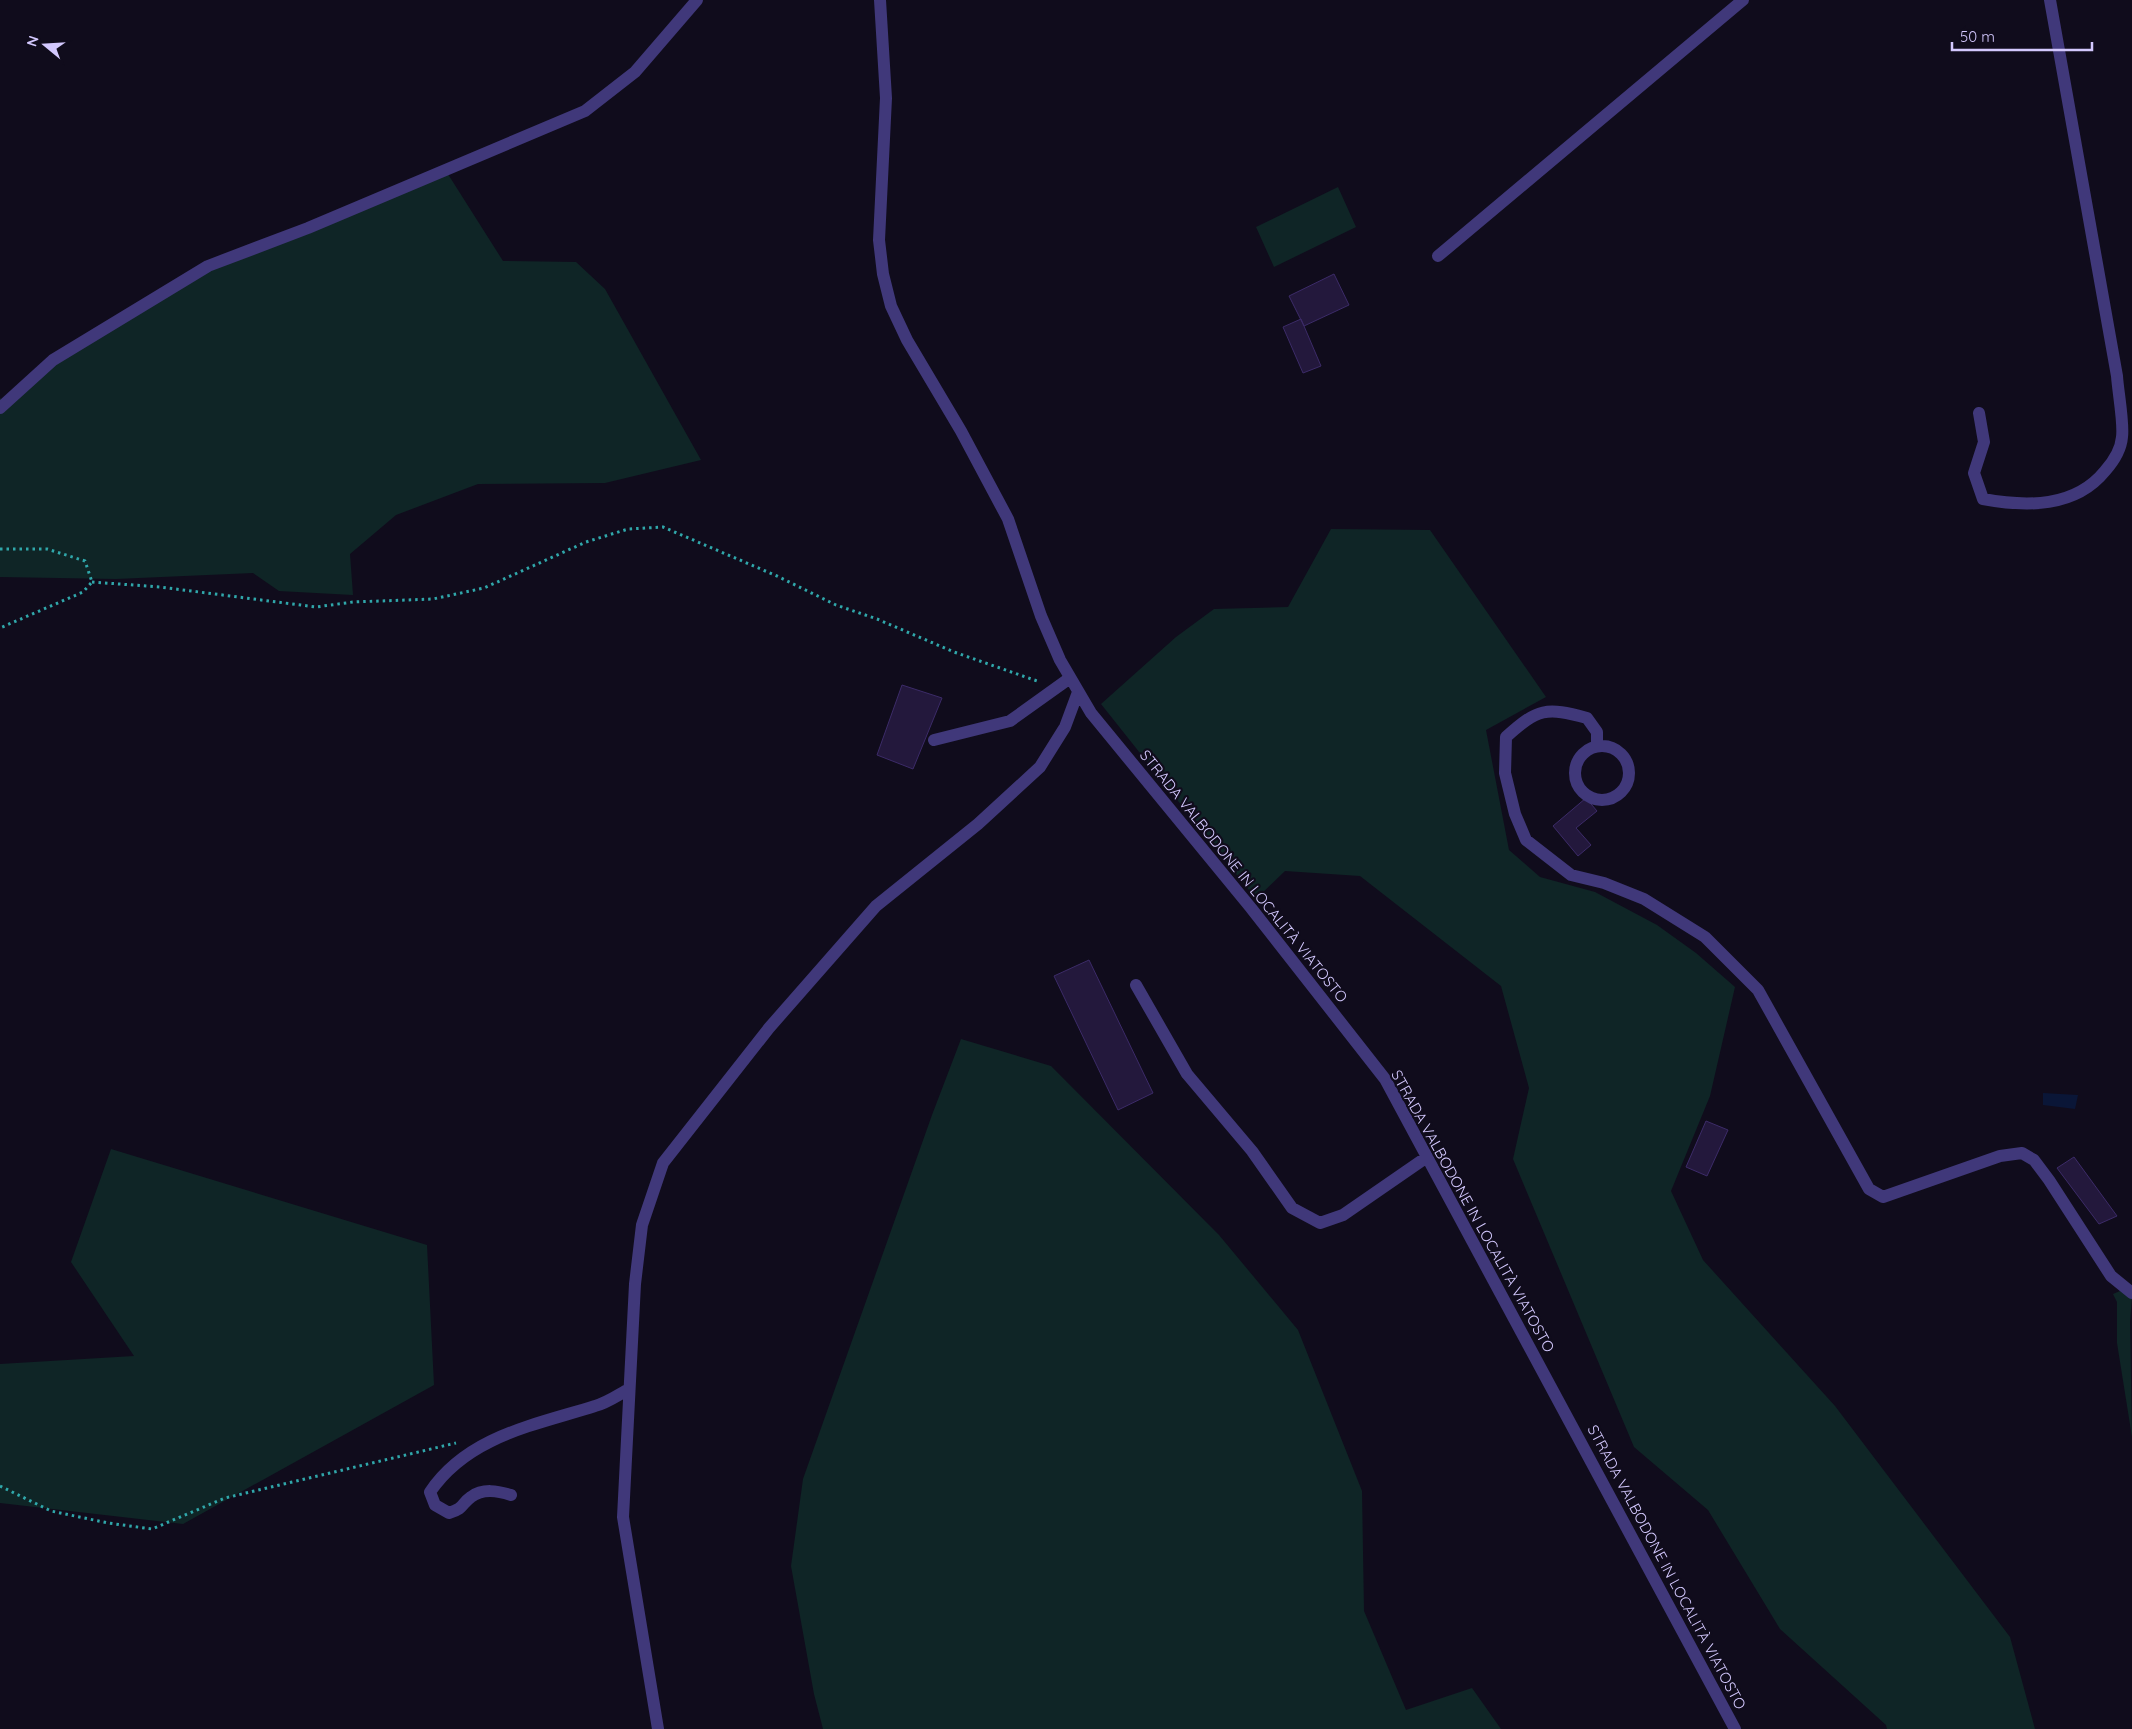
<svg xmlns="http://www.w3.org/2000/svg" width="2132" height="1729" viewBox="0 0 2132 1729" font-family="Quicksand,sans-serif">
<rect width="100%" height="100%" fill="#100c1c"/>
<path fill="#0f2526" d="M446 171 503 261 576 262 605 289 701 460 605 483 478 484 396 515 350 554 353 595 279 591 253 573 116 579 0 577V398L6 402 53 360 208 266Z
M1338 187 1356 227 1274 267 1256 227Z
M1331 529 1430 530 1546 697 1486 730 1509 850 1540 877 1595 892 1657 925 1696 953 1735 987 1710 1096 1671 1191 1703 1260 1835 1406 2010 1637 2035 1729H1887L1886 1725 1780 1629 1708 1510 1634 1447 1513 1159 1529 1088 1501 986 1360 876 1285 871 1256 899 1101 704 1176 637 1214 609 1288 607Z
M961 1039 1051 1066 1219 1235 1298 1330 1362 1491 1364 1611 1406 1710 1472 1688 1501 1729H823L814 1694 791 1566 803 1479 932 1115Z
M111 1149 427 1245 434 1385 183 1524 0 1503V1364L134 1356 71 1262Z
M2120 1291 2132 1297 2130 1322 2132 1437 2117 1343V1302L2113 1294Z"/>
<path fill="#0a1637" d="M2043 1093 2078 1095 2075 1109 2043 1105Z"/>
<path fill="#23183c" stroke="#3c2b68" d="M1334 274 1349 305 1304 326 1289 296Z
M1301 319 1321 366 1303 373 1283 327Z
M902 685 942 698 913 769 877 755Z
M1586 798 1597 811 1576 828 1591 845 1578 856 1553 826Z
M1089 960 1153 1093 1118 1110 1054 976Z
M1706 1121 1728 1130 1707 1176 1686 1167Z
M2074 1157 2117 1216 2099 1224 2057 1168Z"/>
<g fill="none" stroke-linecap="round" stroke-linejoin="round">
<path stroke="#30a7aa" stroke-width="3" stroke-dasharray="2.5 4" stroke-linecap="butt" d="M0 549H47L85 561 92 582 83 592 0 628
M92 582 160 587 316 607 353 602 433 599 484 588 586 542 628 529 663 527 777 576 836 605 877 619 954 652 1040 682
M0 1486 51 1511 108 1523 152 1529 225 1498 456 1443"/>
<path stroke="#40387a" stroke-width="12" d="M880 0 886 98 879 240 883 274 891 306 907 340 961 431 1008 519 1041 616 1060 660 1091 713 1251 908 1385 1079 1735 1729
M1438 256 1743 0
M0 408 53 360 208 266 308 228 585 111 635 72 697 0
M1979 413 1984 442 1974 473 1983 499C2026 507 2075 508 2105 471 2113 462 2121 449 2122 437 2124 423 2118 392 2117 376L2050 0
M934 740 1010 721 1070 678
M1597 746V732L1587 718C1546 707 1538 708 1506 737L1505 773 1515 814 1526 840 1571 875 1604 883 1644 899 1705 937 1758 990 1869 1189 1883 1197 2000 1156 2022 1153 2034 1160 2049 1180 2111 1276 2132 1293
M1575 773a27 27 0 1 1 54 0a27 27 0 1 1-54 0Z
M1136 985 1187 1074 1252 1151 1292 1208 1320 1223 1343 1215 1427 1157
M511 1495C498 1491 483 1488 471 1497 461 1504 465 1508 449 1513L435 1505 430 1492C468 1436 535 1425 595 1406 607 1403 618 1395 629 1389
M658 1729 623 1517 635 1284 642 1225 663 1163 769 1028 876 906 978 824 1040 767 1065 727 1078 692"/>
</g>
<g text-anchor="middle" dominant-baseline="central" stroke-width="4.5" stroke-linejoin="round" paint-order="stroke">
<g font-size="15" fill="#d3c8fe" stroke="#100c1c">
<text transform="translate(1244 876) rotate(51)">STRADA VALBODONE IN LOCALITÀ VIATOSTO</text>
<text transform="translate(1473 1211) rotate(61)">STRADA VALBODONE IN LOCALITÀ VIATOSTO</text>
<text transform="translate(1667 1567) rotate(62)">STRADA VALBODONE IN LOCALITÀ VIATOSTO</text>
</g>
</g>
<g transform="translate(45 45) rotate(288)" stroke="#100c1c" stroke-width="4" paint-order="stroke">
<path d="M0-4L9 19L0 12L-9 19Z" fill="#d3c8fe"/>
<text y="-8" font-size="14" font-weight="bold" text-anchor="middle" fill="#d3c8fe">N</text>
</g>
<path d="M1952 42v8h140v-8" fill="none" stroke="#d3c8fe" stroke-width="2.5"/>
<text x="1960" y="42" font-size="15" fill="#d3c8fe" stroke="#100c1c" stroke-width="4" paint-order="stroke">50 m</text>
</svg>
